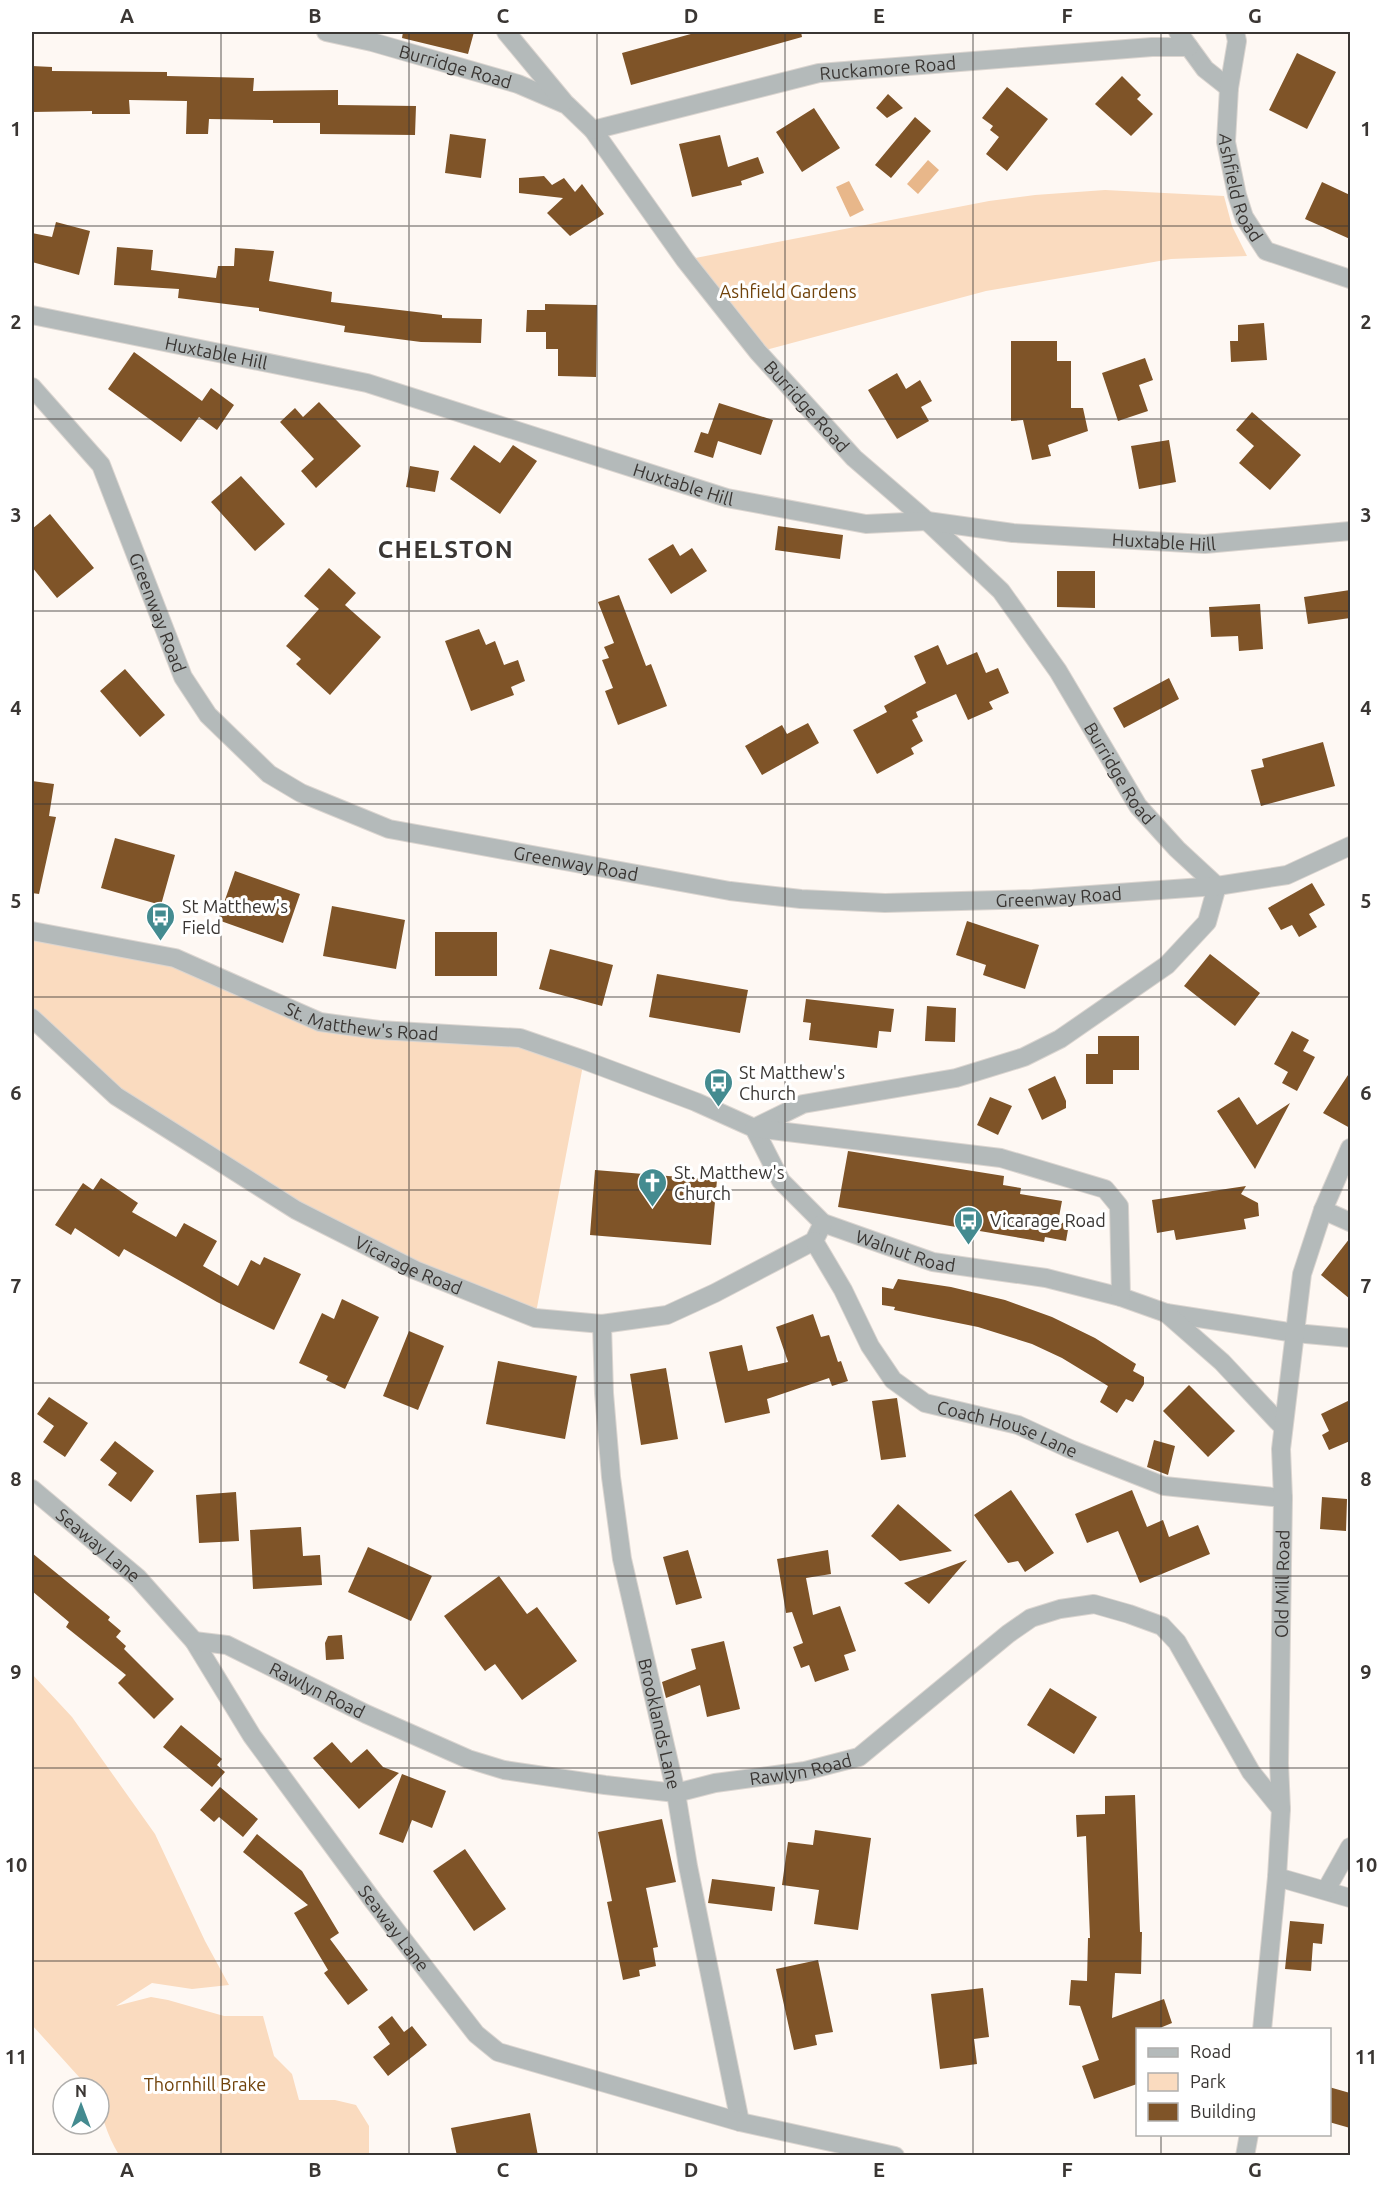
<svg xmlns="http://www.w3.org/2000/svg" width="1382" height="2187" viewBox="0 0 1382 2187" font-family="Ubuntu,sans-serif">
<rect width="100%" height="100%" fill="#fef8f3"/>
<path fill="#fadbbf" d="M1105 190 1224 196 1232 226 1247 256 1171 259 986 291 758 352 685 260 989 201 1035 195Z
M32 931 175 958 320 1022 520 1038 584 1060 535 1318 415 1270 116 1096 32 1018Z
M32 1674 72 1717 155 1834 205 1941 229 1985 192 1989 152 1983 116 2006 151 1997 168 2000 224 2016H263L274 2056 292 2074 299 2100H335L356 2105 369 2126V2155H119C107 2135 99 2112 99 2088H89L32 2025Z"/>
<path fill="#e8b78a" d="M928 160 939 170 918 194 907 184Z
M849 181 864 210 850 217 836 187Z"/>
<path fill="#7f5428" d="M403 32H474L468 54 402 38Z
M698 32H801L802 37 631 85 622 53Z
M1297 53 1336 72 1307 129 1269 110Z
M32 66 52 67V71L167 72V76L254 78 253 91 338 90V105L416 106 415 135 320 134V123H273V120L209 119 208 134H186L187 101 129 100 130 114H92V111L32 112Z
M1122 76 1141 95 1137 99 1153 114 1131 136 1095 104Z
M1007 87 1048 119 1007 171 986 154 999 137 990 130 993 126 982 118Z
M888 94 903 108 887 118 876 108Z
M814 108 840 148 802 172 776 132Z
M915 117 931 131 891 178 875 165Z
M450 134 486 139 481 178 445 173Z
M720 135 728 167 758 157 764 173 741 181 742 185 692 197 679 144Z
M544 176 552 185 564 178 575 192 582 184 604 214 570 236 547 213 563 198 519 193V178Z
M1322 182 1350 195V239L1305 219Z
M56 222 90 231 79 275 32 262V233L52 237Z
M117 247 153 250 151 270 216 278 218 266H234L235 248 274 251 269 281 332 292 331 302 442 315V318L482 319 481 343 421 342 344 332 345 326 259 311V308L178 298 179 289 114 285Z
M545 304 597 305 596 377 558 376V349H546V332H526L527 310H545Z
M1264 323 1267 360 1231 362 1230 341H1238V325Z
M1011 341H1057V361H1071V408H1083L1088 431 1048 445 1051 456 1032 460 1023 420 1011 421Z
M134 352 202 401 211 388 234 405 217 430 199 417 181 442 108 389Z
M1145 358 1153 380 1139 385 1148 411 1118 421 1102 373Z
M897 373 906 389 920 380 932 401 921 407 929 421 897 439 868 390Z
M319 402 361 446 316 488 301 471 314 459 280 422 295 408 303 417Z
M719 403 773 420 761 455 718 441 713 458 694 452 701 432 708 434Z
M1252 412 1301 455 1270 490 1239 463 1254 446 1236 430Z
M1169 440 1176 482 1139 489 1131 446Z
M474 445 500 463 513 445 537 461 500 514 450 479Z
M410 466 439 471 435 492 406 487Z
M241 476 285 524 255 551 211 502Z
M50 514 94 568 57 598 32 567V529Z
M778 526 843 535 840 559 775 550Z
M673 544 680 556 692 548 707 571 671 594 648 559Z
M329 568 356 593 345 605 381 637 330 695 296 664 301 659 286 646 319 609 304 596Z
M1057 571H1095V608L1057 607Z
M1350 590V618L1308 624 1304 597Z
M619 595 646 666 651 664 667 706 618 725 605 691 613 688 602 660 609 658 604 647 614 643 598 602Z
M1260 604 1263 649 1239 651 1238 636 1211 637 1209 607Z
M479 629 486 645 495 641 504 665 518 660 525 681 511 687 514 695 471 711 445 641Z
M938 645 947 665 977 652 986 673 998 668 1009 693 989 702 993 709 968 720 956 694 916 712 918 717 912 720 923 741 911 748 914 754 877 774 853 730 887 712 884 706 926 683 914 656Z
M125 669 165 715 140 737 100 691Z
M1169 678 1179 699 1124 728 1113 708Z
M808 723 819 743 762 775 745 746 782 725 787 734Z
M1323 742 1335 786 1261 806 1251 770 1264 767 1262 759Z
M32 781 54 784 49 816 56 817 39 894 32 893Z
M115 838 175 855 161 905 101 888Z
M235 871 300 894 283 943 218 920Z
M1312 883 1325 905 1309 914 1317 927 1299 937 1292 925 1281 930 1268 908Z
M332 906 405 920 396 969 323 956Z
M967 921 1039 945 1025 989 983 975 986 965 956 955Z
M435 932H497V976H435Z
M550 949 613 965 602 1006 539 989Z
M1210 954 1260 993 1235 1026 1184 986Z
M657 974 748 990 740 1033 649 1017Z
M806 999 894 1009 891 1032 879 1031 877 1048 809 1040 811 1023 803 1022Z
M927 1006 956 1008 955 1042 925 1041Z
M1292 1031 1309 1040 1303 1051 1315 1057 1297 1091 1282 1083 1288 1072 1274 1064Z
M1098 1036H1139V1070H1113V1084H1086V1054H1098Z
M1350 1072V1128L1323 1113Z
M1055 1076 1066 1101V1108L1042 1120 1028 1089Z
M990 1097 1012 1106 998 1135 977 1125Z
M1239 1097 1257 1125 1290 1103 1255 1169 1217 1111Z
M848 1151 1004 1176 1003 1185 1021 1188 1020 1194 1062 1201 1058 1222 1069 1224 1066 1241 1045 1237 1044 1242 838 1207Z
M595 1170 717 1180 711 1245 590 1235Z
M101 1178 138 1203 132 1212 176 1237 184 1223 217 1241 203 1266 238 1286 251 1260 260 1265 264 1257 301 1274 274 1330 217 1302 124 1249 119 1257 75 1228 71 1235 55 1225 83 1183 93 1190Z
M1246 1186 1241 1194 1258 1203 1259 1216 1244 1219 1246 1229 1176 1240 1174 1230 1157 1233 1152 1200Z
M1350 1238V1299L1321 1275Z
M898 1279 951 1287 1005 1300 1052 1317 1095 1338 1136 1364 1133 1371 1144 1377V1384L1133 1402 1126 1399 1117 1413 1100 1402 1108 1386 1062 1358 1032 1344 978 1327 894 1310 895 1307 882 1305V1287L893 1289Z
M342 1299 379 1317 345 1389 326 1380 328 1376 299 1363 322 1313 334 1319Z
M813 1314 821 1337 829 1335 838 1362 841 1361 848 1381 832 1386 829 1378 767 1399 770 1413 725 1423 709 1352 742 1345 748 1371 788 1362 776 1327Z
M409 1331 444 1346 418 1410 383 1396Z
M498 1361 577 1376 565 1439 486 1424Z
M666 1368 678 1439 641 1445 630 1374Z
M1189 1385 1235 1431 1208 1457 1163 1411Z
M49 1397 88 1423 65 1457 43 1442 54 1426 37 1414Z
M897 1398 906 1457 881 1460 872 1401Z
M1350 1400V1441L1329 1450 1322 1435 1329 1431 1321 1414Z
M1154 1440 1175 1446 1168 1475 1147 1467Z
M115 1441 154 1471 131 1502 108 1485 117 1473 100 1460Z
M1011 1490 1054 1553 1025 1572 1018 1561 1008 1563 974 1515Z
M1132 1490 1147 1527 1163 1520 1169 1537 1198 1525 1210 1554 1140 1583 1118 1531 1087 1543 1075 1514Z
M236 1492 239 1541 199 1543 196 1495Z
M1322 1497 1347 1499 1346 1531 1320 1529Z
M898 1504 952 1551 900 1561 871 1536Z
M301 1527 303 1556 320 1555 322 1585 253 1589 250 1530Z
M368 1547 432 1576 411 1621 348 1592Z
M688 1550 702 1598 676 1605 663 1557Z
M828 1550 831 1574 806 1578 813 1615 840 1606 856 1651 844 1655 849 1670 815 1682 809 1665 801 1668 793 1647 803 1643 792 1612 786 1613 777 1559Z
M32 1553 110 1617 108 1620 121 1631 116 1637 126 1646 124 1649 174 1699 154 1719 118 1683 126 1675 66 1627 69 1622 32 1591Z
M967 1560 929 1604 904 1583Z
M499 1576 527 1614 537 1607 577 1661 522 1700 495 1664 485 1671 444 1616Z
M342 1635 344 1659 326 1660 325 1643 328 1636Z
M724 1641 740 1709 707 1717 700 1685 666 1698 662 1682 696 1669 691 1649Z
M1050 1688 1097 1717 1074 1754 1027 1725Z
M181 1725 222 1759 217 1765 225 1772 212 1787 163 1747Z
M332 1742 351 1763 367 1749 383 1767 399 1773 359 1809 313 1758Z
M402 1774 446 1791 432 1828 412 1820 403 1843 379 1834Z
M220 1787 258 1819 243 1837 219 1817 214 1822 200 1810Z
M1135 1795 1140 1932H1142L1141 1974 1115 1973 1112 2018 1164 1999 1172 2023 1155 2030H1137V2084L1094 2099 1082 2066 1099 2060 1080 2006 1069 2005 1071 1980 1087 1981 1088 1938H1090L1086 1836 1077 1837 1076 1815 1105 1814V1796Z
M662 1819 676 1882 646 1888 658 1947 653 1948 656 1966 639 1970 640 1976 623 1980 607 1902 612 1901 598 1832Z
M815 1830 871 1838 858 1930 814 1924 819 1890 782 1885 788 1842 813 1845Z
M257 1834 302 1871 339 1933 330 1939 368 1990 348 2005 324 1973 328 1970 294 1913 308 1905 243 1852Z
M465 1849 506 1909 474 1931 433 1871Z
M712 1879 775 1887 772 1911 708 1903Z
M1290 1921 1324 1924 1322 1944 1313 1943 1311 1971 1285 1969Z
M818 1960 833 2032 815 2035 817 2045 794 2050 776 1969Z
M983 1988 989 2037 974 2039 977 2064 940 2069 931 1994Z
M392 2016 404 2032 412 2026 427 2045 388 2076 373 2057 390 2044 378 2027Z
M1329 2087 1350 2093V2128L1329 2122Z
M530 2113 538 2156H457L451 2128Z"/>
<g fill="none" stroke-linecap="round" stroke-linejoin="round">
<defs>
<g id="minor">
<path id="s1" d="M326 32 372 42 518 84 567 105 593 130 685 260 758 352 854 458 927 521 1001 591 1058 671 1138 806 1177 849 1217 886 1207 922 1167 965 1060 1039 1024 1057 956 1078 803 1104 754 1128"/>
<path d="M506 32 564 102"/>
<path d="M1178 32 1205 69 1229 88"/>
<path id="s2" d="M1235 32 1237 41 1229 88 1226 142 1237 195 1244 217 1266 251 1350 279"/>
<path id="s3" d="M593 130 819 73 1152 47H1189"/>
<path id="s4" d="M32 315 367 383 727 498 866 524 927 521 1013 533 1205 544 1350 531"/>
<path id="s5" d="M32 387 101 465 183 677 208 715 269 774 301 793 389 829 730 891 801 899 885 903 1033 899 1217 886 1287 875 1350 846"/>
<path id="s6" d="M32 931 175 958 320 1022 379 1030 520 1038 584 1060 696 1102 754 1128 781 1181 823 1223 933 1262 1046 1278 1121 1297 1166 1313 1295 1333 1350 1338"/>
<path id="s7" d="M32 1018 116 1096 296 1210 415 1270 535 1318 602 1324 667 1315 715 1293 814 1241 823 1223"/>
<path d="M754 1128 1001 1158 1105 1189 1119 1206 1121 1297"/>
<path d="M1323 1210 1350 1222"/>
<path id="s8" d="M814 1241 843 1290 870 1346 893 1380 925 1403 1018 1425 1070 1449 1164 1486 1283 1498"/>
<path d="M1166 1313 1222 1362 1283 1427"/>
<path id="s9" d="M602 1324 604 1393 611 1477 622 1559 676 1793 688 1866 740 2122"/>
<path id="s10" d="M32 1489 138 1578 194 1641 252 1736 374 1902 476 2034 498 2052 740 2122 895 2156"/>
<path id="s11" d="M194 1641 227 1645 366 1714 468 1759 504 1770 605 1785 676 1793 715 1783 805 1771 859 1757 1008 1634 1031 1618 1060 1609 1094 1604 1129 1614 1162 1626 1177 1642 1251 1772 1281 1809"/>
<path d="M1277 1877 1350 1898"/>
<path d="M1326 1890 1350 1847"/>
<path id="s12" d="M1262 2030 1277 1877 1281 1809 1279 1763 1283 1498 1281 1449 1302 1274 1323 1210 1350 1148"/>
<path d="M1245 2156 1249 2134"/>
</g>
</defs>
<use href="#minor" stroke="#dbd5d0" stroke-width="20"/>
<use href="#minor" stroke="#b4baba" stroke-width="18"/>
</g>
<path fill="none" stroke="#3a3633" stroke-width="1.5" stroke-opacity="0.55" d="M221 32V2156M409 32V2156M597 32V2156M785 32V2156M973 32V2156M1161 32V2030M32 226H1350M32 419H1350M32 611H1350M32 804H1350M32 997H1350M32 1190H1350M32 1383H1350M32 1576H1350M32 1768H1350M32 1961H1350M1161 2134V2156"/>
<defs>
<symbol id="bus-pin" viewBox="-11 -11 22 30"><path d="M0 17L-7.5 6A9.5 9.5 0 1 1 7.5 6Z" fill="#448b90" stroke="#fff"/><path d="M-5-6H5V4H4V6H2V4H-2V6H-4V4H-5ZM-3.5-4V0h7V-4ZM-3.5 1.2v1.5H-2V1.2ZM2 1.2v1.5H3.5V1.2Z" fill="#fff"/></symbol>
<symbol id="church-pin" viewBox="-11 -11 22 30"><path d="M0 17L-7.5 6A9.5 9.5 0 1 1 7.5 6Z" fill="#448b90" stroke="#fff"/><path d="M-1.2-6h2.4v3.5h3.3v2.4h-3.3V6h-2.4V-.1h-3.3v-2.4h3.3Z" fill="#fff"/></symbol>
</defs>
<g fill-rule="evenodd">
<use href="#bus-pin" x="144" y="900" width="33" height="45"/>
<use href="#bus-pin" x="702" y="1066" width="33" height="45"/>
<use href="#church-pin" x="636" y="1166" width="33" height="45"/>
<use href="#bus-pin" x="952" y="1204" width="33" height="45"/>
</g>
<g text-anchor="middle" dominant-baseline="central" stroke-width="6" stroke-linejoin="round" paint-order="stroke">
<g font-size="18" fill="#3a3633" stroke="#fff">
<text stroke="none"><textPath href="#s1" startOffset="134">Burridge Road</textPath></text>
<text stroke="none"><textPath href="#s3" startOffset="302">Ruckamore Road</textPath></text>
<text stroke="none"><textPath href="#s2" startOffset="159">Ashfield Road</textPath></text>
<text stroke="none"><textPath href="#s4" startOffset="188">Huxtable Hill</textPath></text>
<text stroke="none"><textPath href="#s1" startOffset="638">Burridge Road</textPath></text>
<text stroke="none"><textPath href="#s4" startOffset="674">Huxtable Hill</textPath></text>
<text stroke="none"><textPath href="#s4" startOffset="1160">Huxtable Hill</textPath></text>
<text stroke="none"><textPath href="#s5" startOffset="262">Greenway Road</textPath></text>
<text stroke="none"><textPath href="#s1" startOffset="1124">Burridge Road</textPath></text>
<text stroke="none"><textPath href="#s5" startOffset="784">Greenway Road</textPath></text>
<text stroke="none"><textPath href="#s5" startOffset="1270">Greenway Road</textPath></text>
<text stroke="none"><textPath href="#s6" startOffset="345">St. Matthew's Road</textPath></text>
<text stroke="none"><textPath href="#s6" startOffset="962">Walnut Road</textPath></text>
<text stroke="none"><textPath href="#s7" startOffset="453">Vicarage Road</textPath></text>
<text stroke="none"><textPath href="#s8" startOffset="286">Coach House Lane</textPath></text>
<text stroke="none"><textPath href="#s10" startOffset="87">Seaway Lane</textPath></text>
<text stroke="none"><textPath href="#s12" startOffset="447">Old Mill Road</textPath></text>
<text stroke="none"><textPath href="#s11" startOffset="134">Rawlyn Road</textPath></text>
<text stroke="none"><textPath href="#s9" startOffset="405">Brooklands Lane</textPath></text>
<text stroke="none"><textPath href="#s11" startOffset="638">Rawlyn Road</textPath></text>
<text stroke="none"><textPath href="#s10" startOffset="573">Seaway Lane</textPath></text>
</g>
<g font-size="18" fill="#70420a" stroke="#fff">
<text x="788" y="291">Ashfield Gardens</text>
<text x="205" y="2084">Thornhill Brake</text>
</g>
<g font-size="18" fill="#3a3633" stroke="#fff" text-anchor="start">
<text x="182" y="906">St Matthew's<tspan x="182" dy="21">Field</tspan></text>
<text x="739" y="1072">St Matthew's<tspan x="739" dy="21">Church</tspan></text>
<text x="674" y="1172">St. Matthew's<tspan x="674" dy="21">Church</tspan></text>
<text x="990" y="1220">Vicarage Road</text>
</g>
<g font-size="24" font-weight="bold" letter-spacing="1.5" fill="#3a3633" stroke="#fff">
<text x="446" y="549">CHELSTON</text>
</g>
</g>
<rect width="1382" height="2187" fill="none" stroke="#ffffff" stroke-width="66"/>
<rect x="1136" y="2028" width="195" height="108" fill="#ffffff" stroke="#b0afad" stroke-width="1.5"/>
<rect x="1148" y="2048" width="30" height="9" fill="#b4baba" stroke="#b0afad" stroke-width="1.5"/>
<text x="1190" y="2058" font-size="18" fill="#3a3633">Road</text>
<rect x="1148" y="2073" width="30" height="18" fill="#fadbbf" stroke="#b0afad" stroke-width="1.5"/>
<text x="1190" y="2088" font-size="18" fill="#3a3633">Park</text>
<rect x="1148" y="2103" width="30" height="18" fill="#7f5428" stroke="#b0afad" stroke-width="1.5"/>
<text x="1190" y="2118" font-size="18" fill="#3a3633">Building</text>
<g transform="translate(81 2106)"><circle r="28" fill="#ffffff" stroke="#b0afad" stroke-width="1.5"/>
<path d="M0-4.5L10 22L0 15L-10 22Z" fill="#448b90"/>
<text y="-9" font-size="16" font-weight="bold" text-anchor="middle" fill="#3a3633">N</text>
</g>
<rect x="33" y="33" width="1316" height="2121" fill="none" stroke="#3a3633" stroke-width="2"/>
<g font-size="20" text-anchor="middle" font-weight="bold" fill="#3a3633">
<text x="127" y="23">A</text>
<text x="315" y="23">B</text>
<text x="503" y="23">C</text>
<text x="691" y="23">D</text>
<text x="879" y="23">E</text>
<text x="1067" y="23">F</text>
<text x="1255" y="23">G</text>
<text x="16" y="136">1</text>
<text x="1366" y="136">1</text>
<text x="16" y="329">2</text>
<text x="1366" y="329">2</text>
<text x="16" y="522">3</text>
<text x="1366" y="522">3</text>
<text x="16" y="715">4</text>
<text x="1366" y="715">4</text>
<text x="16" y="908">5</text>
<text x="1366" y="908">5</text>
<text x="16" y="1100">6</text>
<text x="1366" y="1100">6</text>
<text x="16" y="1293">7</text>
<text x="1366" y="1293">7</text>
<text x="16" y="1486">8</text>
<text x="1366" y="1486">8</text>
<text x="16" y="1679">9</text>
<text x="1366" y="1679">9</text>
<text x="16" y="1872">10</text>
<text x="1366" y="1872">10</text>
<text x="16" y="2064">11</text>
<text x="1366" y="2064">11</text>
<text x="127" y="2177">A</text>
<text x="315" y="2177">B</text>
<text x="503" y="2177">C</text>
<text x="691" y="2177">D</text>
<text x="879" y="2177">E</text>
<text x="1067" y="2177">F</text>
<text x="1255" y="2177">G</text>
</g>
</svg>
